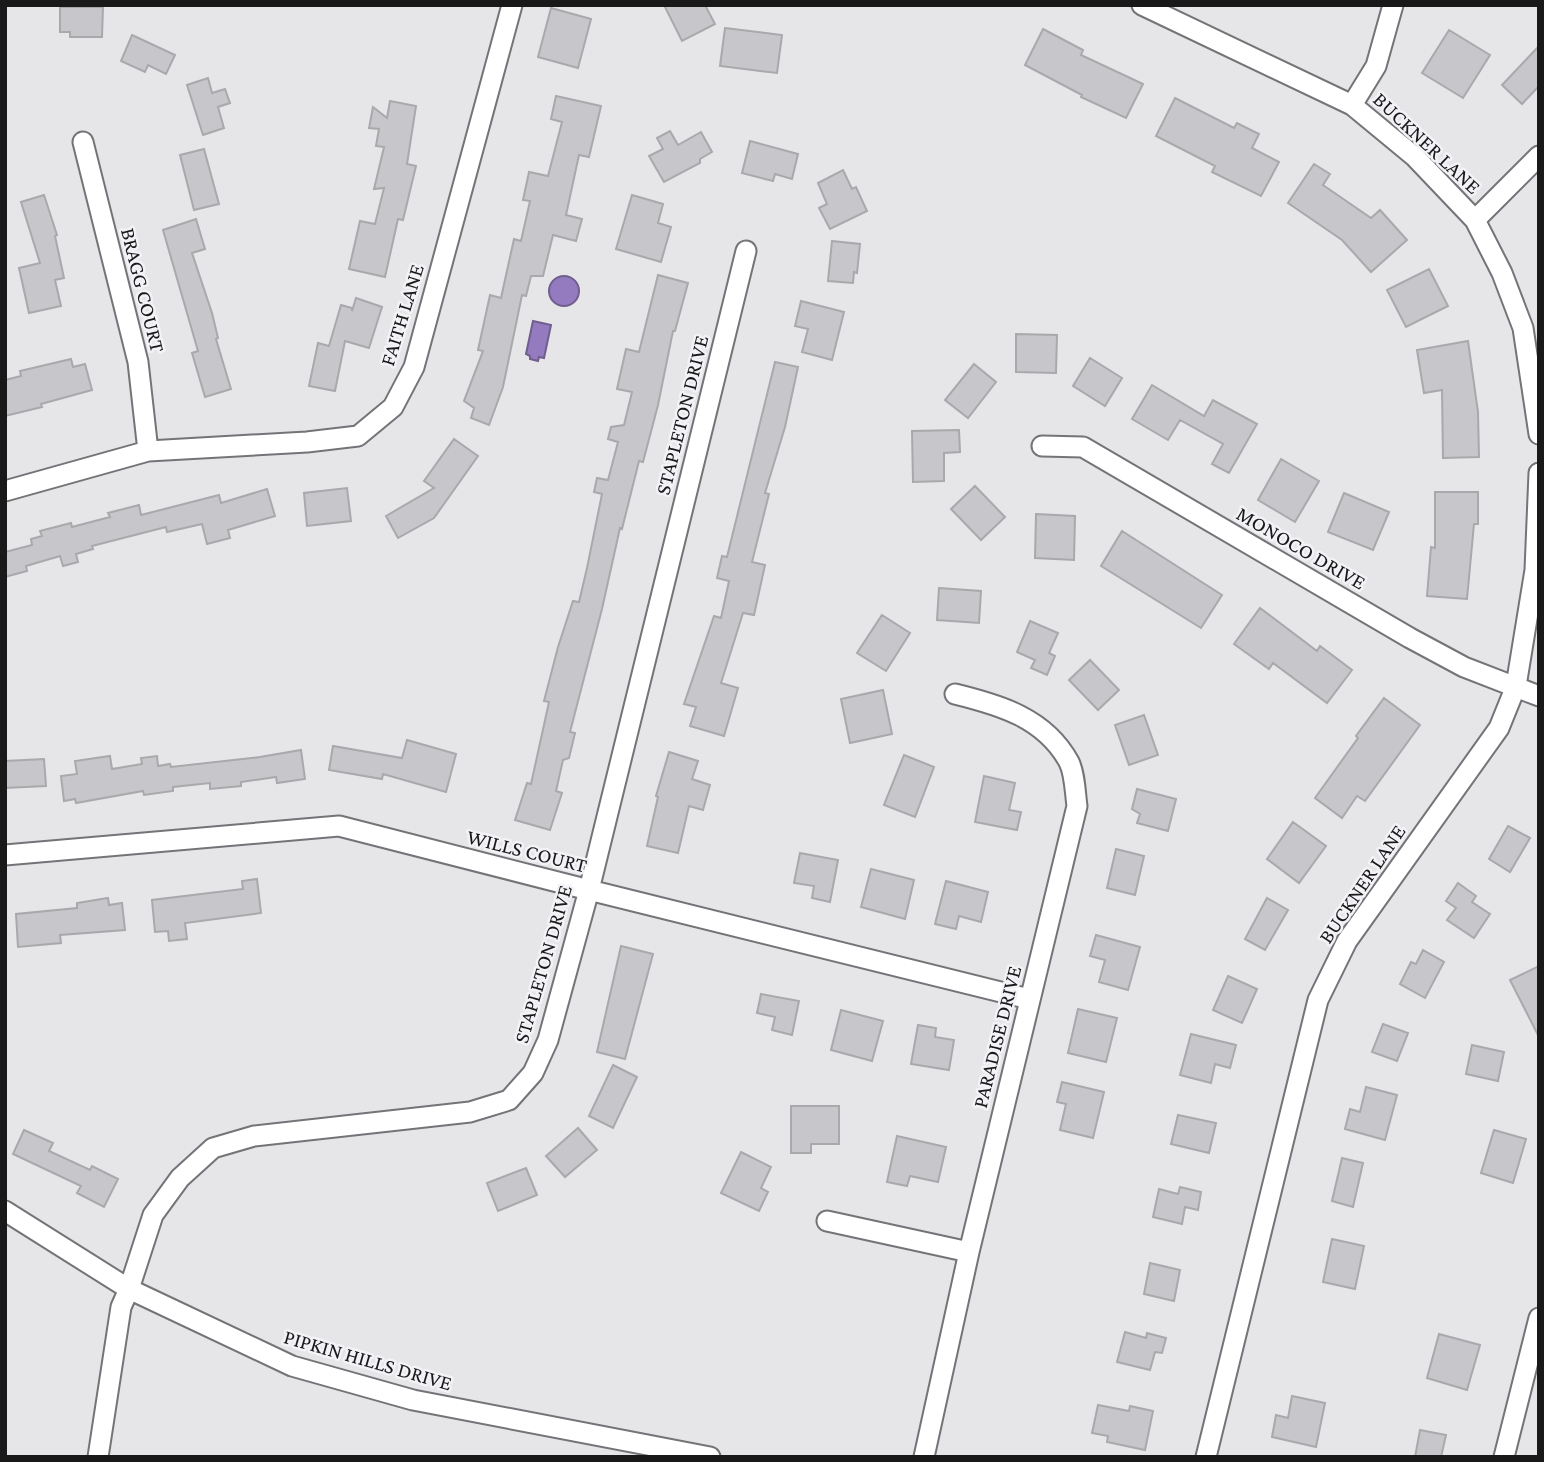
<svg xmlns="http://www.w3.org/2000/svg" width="1544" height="1462" viewBox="0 0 1544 1462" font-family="'Crimson Pro',serif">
<rect width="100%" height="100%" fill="#e6e5e8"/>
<path fill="#947bbf" stroke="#6f5e8e" stroke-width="2" d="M549 291a15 15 0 1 1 30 0a15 15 0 1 1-30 0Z
M533 321 551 325 544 358 539 357 538 361 530 359V356L526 354Z"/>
<path fill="#c7c6ca" stroke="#a9a8ab" stroke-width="2" d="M664 5H705L715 24 682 41Z
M60 7H103L102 37H70V32H60Z
M551 8 591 19 578 68 538 57Z
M725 28 782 35 777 73 720 66Z
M1043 29 1083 50 1081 55 1143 84 1126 118 1081 97 1082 95 1025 65Z
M1449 30 1490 55 1463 98 1422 73Z
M132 35 175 55 166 74 148 65 145 72 121 61Z
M1539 46V86L1522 104 1502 85Z
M208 78 212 93 225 89 230 103 218 107 224 128 203 135 187 85Z
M556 96 601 106 589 157 579 155 566 215 582 219 576 241 553 235 543 276H531L526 296 522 295 503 387 489 425 471 418 474 408 464 401 483 351 478 350 490 295 501 298 514 239 521 241 530 201 523 200 529 172 548 176 562 122 551 119Z
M1175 98 1234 128 1237 123 1259 134 1252 148 1279 162 1261 196 1212 172 1215 166 1156 136Z
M390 101 416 106 407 164 416 166 403 220 398 219 385 277 349 269 360 221 375 224 384 188 374 189 384 147 376 146 379 129 369 128 373 107 387 118Z
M670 131 678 145 701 132 712 152 700 159V163L664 182 649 156 663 149 657 138Z
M750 141 798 154 792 179 775 174 773 181 742 173Z
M204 149 219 204 194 210 180 155Z
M1314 164 1330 174 1323 185 1371 218 1380 210 1407 240 1371 272 1342 240 1288 203Z
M843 170 852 189 856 187 867 211 830 229 819 208 827 204 818 183Z
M44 195 57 235 55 236 64 278 55 280 61 306 29 313 19 268 40 263 21 202Z
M632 195 663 204 658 223 671 227 661 262 616 249Z
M196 219 205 249 192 253 212 313 218 338 216 339 231 389 205 397 192 353 198 351 163 230Z
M832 241 860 244 857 273 854 272 853 283 828 281Z
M1429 269 1448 306 1406 327 1387 290Z
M658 275 688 283 675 331H673L658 405 643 462 639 461 622 529 620 528 602 609 570 732 575 733 569 758 563 760 556 791 562 793 550 830 515 820 527 783 531 784 549 702 544 701 558 647 573 601 579 602 587 568 602 494 594 492 597 478 608 480 618 442 608 439 611 427 624 425 632 392 617 389 626 349 639 352Z
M356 298 382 307 369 348 345 341 335 391 309 386 318 343 329 346 341 305 352 308V311Z
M801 301 844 312 832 360 802 352 808 329 795 326Z
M1016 334 1057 335 1056 373 1016 372Z
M1468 341 1478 412 1479 457 1443 458 1442 390 1424 393 1417 350Z
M1090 358 1122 378 1105 406 1073 386Z
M71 359 73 367 85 364 92 390 41 404 42 407 5 416V380L21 376 20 371Z
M775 362 798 367 785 427 765 493 769 494 752 562 765 565 754 615 743 613 721 683 738 688 724 736 690 726 696 707 684 704 714 616 721 618 729 581 717 578 722 556 727 557Z
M974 364 996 382 968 418 945 400Z
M1152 385 1204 416 1213 400 1257 424 1229 473 1212 464 1223 444 1180 420 1168 440 1132 419Z
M959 430 960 452 944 453V481L913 482 912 431Z
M454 439 478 456 434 518 398 538 386 516 434 488 424 481Z
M1281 459 1319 481 1295 522 1258 500Z
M975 486 1005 517 981 540 951 509Z
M347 488 351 521 307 526 304 493Z
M267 489 275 516 228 530 230 538 207 544 202 524 167 532 166 527 92 546 93 549 76 554 78 562 63 566 60 556 26 566 27 571 5 577V552L32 545 31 539 42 536 40 531 71 523 72 527 110 517 108 513 139 505 141 515 219 495 221 503Z
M1435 492H1478V524H1474L1467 599 1427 596 1431 547 1435 548Z
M1344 493 1389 512 1373 550 1328 532Z
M1036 514 1075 516 1074 560 1035 558Z
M1122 531 1222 595 1201 628 1101 566Z
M939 588 981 591 979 623 937 620Z
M1260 608 1317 651 1320 646 1352 670 1327 703 1273 663 1269 669 1234 644Z
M882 615 910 633 886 671 857 653Z
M1030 621 1058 633 1049 653 1055 656 1047 675 1031 668 1035 660 1017 652Z
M1090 660 1119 690 1098 710 1069 680Z
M883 690 892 734 850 743 841 699Z
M1384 698 1420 725 1365 801 1357 796 1342 818 1315 798 1358 738 1356 736Z
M1144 715 1158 755 1129 765 1115 725Z
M407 740 456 754 446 792 383 774 382 779 329 770 333 746 402 758Z
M301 750 305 779 277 783 276 777 241 782V786L210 789V783L173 787V791L144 795 143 791 76 803 75 799 64 801 61 776 77 774 75 761 110 756 112 769 142 764 141 758 157 756 158 766 170 764 171 767 260 757Z
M669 752 698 761 692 779 710 785 703 810 689 806 678 853 647 846 658 797 656 796Z
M904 755 934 767 915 817 884 805Z
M44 759 46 786 5 788V761Z
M984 776 1015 783 1009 810 1021 812 1017 830 975 822Z
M1137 789 1176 799 1168 831 1137 823 1140 814 1132 809Z
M1293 822 1326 846 1299 883 1267 859Z
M1508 826 1530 838 1510 872 1489 859Z
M1116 849 1144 856 1135 895 1107 888Z
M800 853 838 860 830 902 812 898 814 886 794 883Z
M871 869 914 880 905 919 861 907Z
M257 879 261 913 185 923 187 939 169 941 168 931 155 932 152 900 243 889 242 881Z
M946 881 988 892 981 922 959 916 956 929 935 924Z
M1458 883 1476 896 1472 902 1490 914 1474 938 1447 920 1456 908 1446 901Z
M108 898 109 905 122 903 125 930 60 935 61 943 18 947 16 914 77 908V903Z
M1267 898 1288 910 1265 950 1245 939Z
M1096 935 1140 947 1128 990 1099 982 1105 960 1090 956Z
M621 946 653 954 625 1059 597 1052Z
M1423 950 1444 962 1425 998 1400 984 1411 962 1416 964Z
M1539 966V1037L1510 980Z
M1228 976 1257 989 1242 1023 1213 1010Z
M761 994 799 1001 792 1035 772 1030 775 1017 757 1013Z
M1078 1009 1117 1018 1106 1062 1068 1053Z
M841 1010 883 1021 872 1061 831 1050Z
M1383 1024 1408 1033 1397 1061 1372 1052Z
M918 1025 936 1028 935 1037 954 1040 949 1070 911 1064Z
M1191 1034 1236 1045 1230 1068 1215 1064 1211 1083 1180 1075Z
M1472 1045 1504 1052 1498 1081 1466 1074Z
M613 1065 637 1077 613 1128 589 1116Z
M1062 1082 1104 1092 1093 1138 1060 1130 1066 1104 1057 1102Z
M1366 1087 1397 1095 1385 1140 1345 1129 1350 1109 1360 1112Z
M791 1106H839V1144H811V1153H791Z
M1178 1115 1216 1123 1209 1153 1171 1144Z
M578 1128 597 1150 565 1177 546 1156Z
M24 1130 53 1143 49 1151 90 1170 92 1166 118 1179 104 1207 77 1193 81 1186 13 1154Z
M1494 1130 1526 1139 1513 1183 1481 1173Z
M897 1136 946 1147 938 1182 910 1176 907 1186 887 1182Z
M741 1152 771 1167 761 1188 768 1192 759 1211 721 1193Z
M1342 1158 1363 1163 1353 1207 1332 1201Z
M526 1168 537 1195 498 1211 487 1183Z
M1180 1187 1201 1192 1198 1210 1185 1207 1182 1224 1153 1217 1159 1189 1178 1194Z
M1332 1239 1364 1246 1355 1289 1323 1282Z
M1150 1263 1180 1270 1174 1301 1144 1294Z
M1125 1332 1146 1338 1147 1333 1166 1338 1162 1353 1155 1352 1150 1370 1117 1362Z
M1439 1334 1480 1345 1467 1390 1427 1378Z
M1292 1396 1325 1403 1316 1447 1272 1437 1276 1415 1288 1418Z
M1098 1405 1129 1411 1130 1406 1153 1411 1145 1450 1107 1442 1108 1436 1092 1433Z
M1420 1430 1446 1435 1441 1457H1415Z"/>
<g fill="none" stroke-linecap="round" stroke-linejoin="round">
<defs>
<path id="minor" d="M1142 5 1352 105 1415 157 1475 220 1502 273 1523 328 1539 434
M1352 105 1376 66 1393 5
M83 142 138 362 148 451
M1475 220 1539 156
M1042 446 1083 447 1410 638 1464 667 1539 696
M5 491 148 451 307 442 358 436 393 407 414 367 512 5
M5 855 339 826 589 890 1029 999
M5 1211 129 1289 292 1366 413 1400 710 1457
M827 1221 969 1252
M98 1457 121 1307 129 1289 153 1215 180 1178 213 1148 254 1136 470 1112 509 1100 533 1073 548 1040 589 890 746 251
M924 1457 969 1252 1077 806C1075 792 1075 774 1069 762 1045 718 1000 705 955 694
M1206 1457 1318 1000 1347 941 1499 728 1516 686 1535 570 1539 473
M1504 1457 1539 1318"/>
</defs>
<use href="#minor" stroke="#747377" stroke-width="23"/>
<use href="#minor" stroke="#fff" stroke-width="19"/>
</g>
<g text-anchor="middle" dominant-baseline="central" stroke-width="5" stroke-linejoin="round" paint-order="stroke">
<g font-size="21" fill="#1a191a" stroke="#f3f2f6">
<text transform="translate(1427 143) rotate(43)">BUCKNER LANE</text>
<text transform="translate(143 290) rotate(76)">BRAGG COURT</text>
<text transform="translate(402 315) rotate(-73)">FAITH LANE</text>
<text transform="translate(682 415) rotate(-76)">STAPLETON DRIVE</text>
<text transform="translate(1301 548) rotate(30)">MONOCO DRIVE</text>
<text transform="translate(527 851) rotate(14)">WILLS COURT</text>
<text transform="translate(1362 884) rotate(-56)">BUCKNER LANE</text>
<text transform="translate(543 964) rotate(-74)">STAPLETON DRIVE</text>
<text transform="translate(997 1037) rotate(-76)">PARADISE DRIVE</text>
<text transform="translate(368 1360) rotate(16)">PIPKIN HILLS DRIVE</text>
</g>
</g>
<rect width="1544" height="1462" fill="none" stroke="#1a191a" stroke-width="14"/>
</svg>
